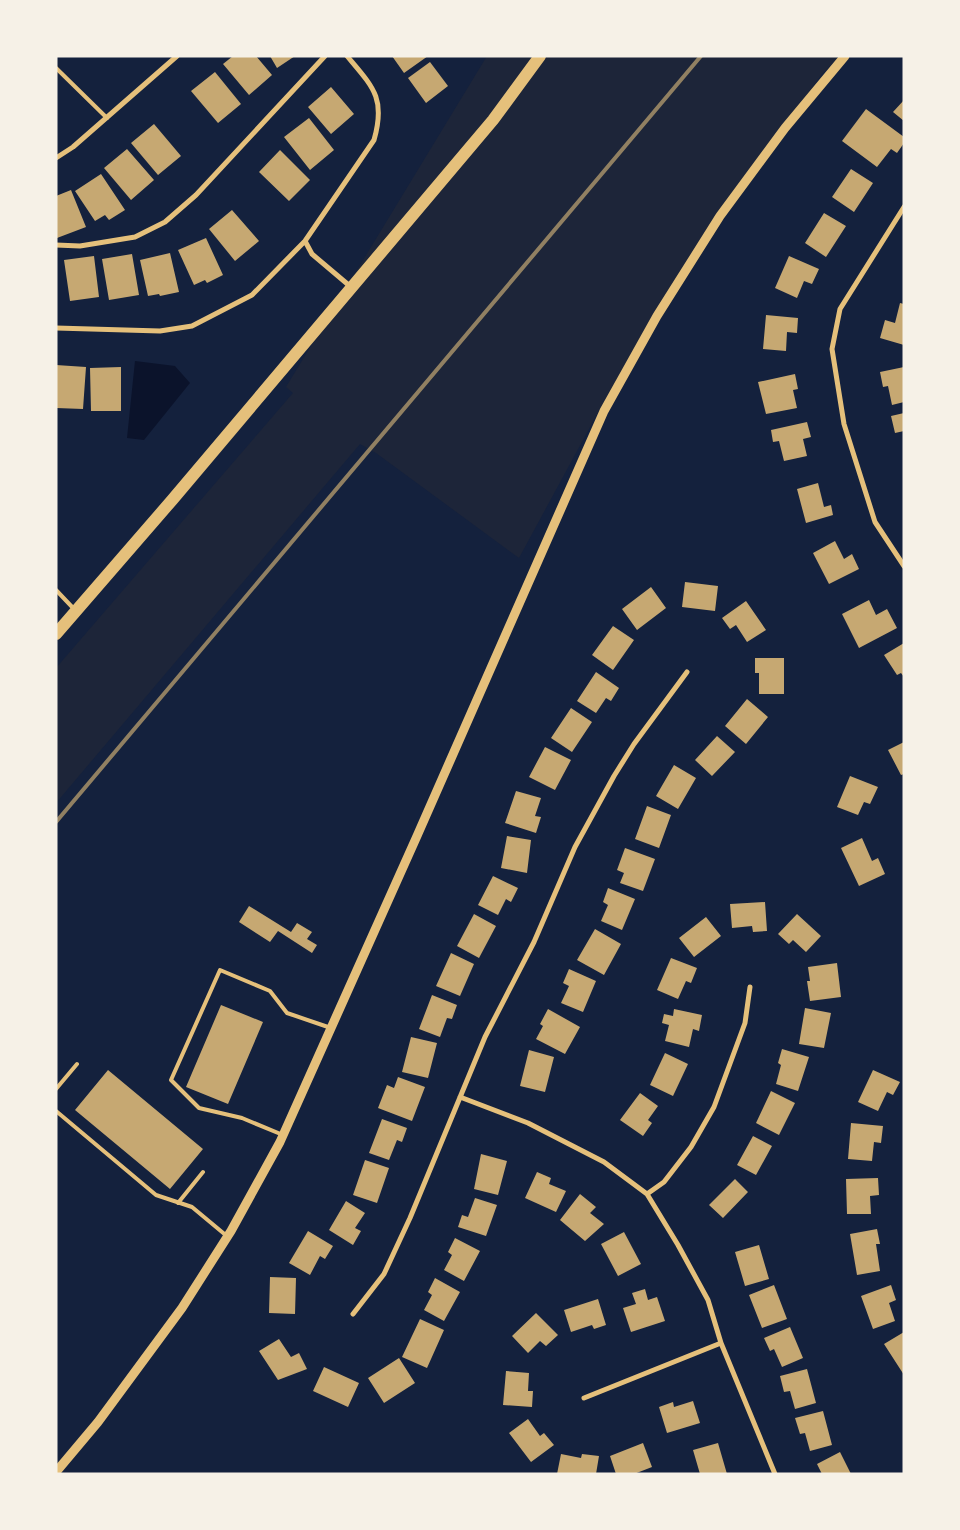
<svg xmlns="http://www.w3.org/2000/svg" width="960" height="1530" viewBox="0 0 960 1530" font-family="'Open Sans',sans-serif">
<rect width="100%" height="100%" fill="#14213d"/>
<path fill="#1d2539" d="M487 56H840L821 75 710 235 609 392 519 558 376 453 360 444 56 803V668L293 393 286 387Z"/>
<path fill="#0b132b" d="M135 361 175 366 190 383 144 440 127 438Z"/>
<path fill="#c6a872" d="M233 56H256L272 75 249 95 223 64Z
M270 56H295L277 68Z
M392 56H428L404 73Z
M430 62 448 86 426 103 408 78Z
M215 72 241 104 218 123 191 91Z
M331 87 354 114 331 134 308 107Z
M904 100V121L893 112Z
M866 109 904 137V143L897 153 891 149 877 167 842 141Z
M309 118 334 150 310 170 284 137Z
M154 124 181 156 158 175 131 143Z
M127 149 154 180 131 200 104 168Z
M280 150 310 180 289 201 259 172Z
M851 169 873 183 854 212 832 197Z
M101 174 125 210 109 220 105 215 95 221 75 191Z
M71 190 86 227 57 238 56 196Z
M232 210 259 241 235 261 209 229Z
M824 213 846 226 826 257 805 243Z
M206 238 223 275 207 283 205 280 194 285 178 250Z
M170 253 179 292 160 296 159 294 148 296 140 260Z
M132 254 139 295 109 300 102 259Z
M94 256 99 297 70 301 64 260Z
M789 256 819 269 812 284 804 281 797 298 775 288Z
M900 303 904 304V345L880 338 885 320 895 323Z
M766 315 798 318 797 333 787 332 786 351 763 349Z
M56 365 86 367 83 409 56 408Z
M121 367V411H91L90 368Z
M904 367V402L892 405 888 386 883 387 880 372Z
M795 374 798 389 793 390 797 408 766 414 758 382Z
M904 413V431L895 433 891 416Z
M807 422 811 437 803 439 807 456 784 461 779 441 773 442 771 430Z
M818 483 824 507 831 505 833 515 806 523 797 489Z
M835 541 844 559 852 554 859 569 829 584 813 553Z
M685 582 718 586 715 611 682 607Z
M651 587 666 608 637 630 622 609Z
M869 600 876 615 887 609 897 628 859 648 842 614Z
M746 601 766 630 747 642 736 625 730 629 722 618Z
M613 626 634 640 613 670 592 655Z
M904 643V677L901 673 897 675 884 655Z
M755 658H784V694H759V673H755Z
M596 672 619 688 611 701 606 698 596 713 577 701Z
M747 699 768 717 746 744 725 726Z
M571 708 592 722 572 752 551 738Z
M717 736 735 752 712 776 695 760Z
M904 742V774L901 775 888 750Z
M545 747 571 760 555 790 529 777Z
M674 765 696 778 678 809 656 796Z
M850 776 878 787 870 804 864 802 858 815 837 807Z
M516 791 541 798 535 816 541 817 536 833 505 823Z
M647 806 671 815 659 848 635 839Z
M507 836 531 840 527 873 501 868Z
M862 838 872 861 878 858 885 874 859 886 841 848Z
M625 848 655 859 643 891 620 883 624 873 617 870Z
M493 876 518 888 511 902 506 899 498 915 478 905Z
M608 888 635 899 622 930 601 921 608 905 603 902Z
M765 902 767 931 753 932 752 926 732 928 730 904Z
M249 906 291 932 297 923 312 932 307 939 317 945 312 953 278 931 270 942 239 922Z
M474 914 496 926 479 958 457 946Z
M797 914 821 936 806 952 793 940 789 944 778 934Z
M706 917 721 936 694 957 679 938Z
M595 929 621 944 604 975 577 960Z
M451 953 474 964 460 996 436 986Z
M671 958 697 968 691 983 686 981 678 999 657 990Z
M837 963 841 997 810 1001 807 981H810L808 967Z
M569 969 596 981 583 1012 561 1003 569 986 563 983Z
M432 995 457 1005 452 1019 447 1018 440 1037 419 1029Z
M221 1005 263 1022 228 1104 186 1087Z
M805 1008 831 1013 824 1048 799 1044Z
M548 1009 580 1027 565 1054 536 1039 543 1026 540 1024Z
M674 1009 702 1015 699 1031 693 1029 689 1047 665 1041 669 1025 662 1023 664 1014 673 1016Z
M411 1037 437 1043 428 1078 402 1072Z
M782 1049 809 1057 798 1091 776 1084 781 1065 778 1063Z
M529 1050 554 1057 545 1092 520 1086Z
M665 1053 688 1064 673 1096 650 1085Z
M108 1070 203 1149 170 1189 75 1110Z
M873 1070 900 1082 893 1095 887 1092 878 1111 858 1102Z
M398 1077 425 1087 412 1121 378 1108 387 1085 394 1088Z
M771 1091 795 1103 779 1135 756 1123Z
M640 1093 658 1106 648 1120 652 1123 643 1136 620 1120Z
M382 1119 407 1128 402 1142 397 1140 389 1160 369 1153Z
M851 1123 883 1126 881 1143 874 1142 872 1161 848 1159Z
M753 1136 772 1146 756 1175 737 1165Z
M481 1154 507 1161 498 1195 474 1189Z
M365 1160 389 1168 377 1203 353 1195Z
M537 1172 551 1178 549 1184 566 1191 556 1212 525 1198Z
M878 1178 879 1195 870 1196 871 1214H847L846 1179Z
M735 1179 748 1192 723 1218 709 1205Z
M580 1194 596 1207 590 1213 604 1224 585 1241 560 1220Z
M475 1198 497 1205 486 1236 458 1227 462 1215 468 1217Z
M346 1201 365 1213 355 1228 361 1231 353 1245 329 1230Z
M877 1229 880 1244H876L880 1271 857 1275 850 1234Z
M308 1231 333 1246 325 1259 320 1256 310 1275 289 1263Z
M624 1232 641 1264 618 1276 601 1244Z
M455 1238 480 1251 464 1281 444 1270 452 1255 448 1252Z
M759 1245 769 1279 745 1286 735 1252Z
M270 1277 296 1278 295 1314 269 1313Z
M435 1278 460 1292 444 1321 424 1310 432 1295 428 1292Z
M774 1285 787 1319 762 1328 749 1295Z
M891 1285 896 1300 889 1303 895 1321 873 1329 861 1296Z
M645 1289 648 1300 657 1297 665 1321 631 1332 623 1308 636 1304 632 1293Z
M598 1299 606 1325 594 1329 592 1325 571 1332 564 1310Z
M536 1313 558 1335 546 1346 540 1341 528 1353 512 1336Z
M420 1319 444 1330 427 1368 402 1357Z
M790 1327 803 1358 782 1367 774 1349 770 1351 764 1338Z
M904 1332V1375L884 1344Z
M279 1339 291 1357 299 1353 307 1369 278 1380 259 1351Z
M399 1358 415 1383 384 1403 368 1378Z
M324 1367 359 1383 348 1407 313 1391Z
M807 1369 816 1403 795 1409 790 1391 784 1392 780 1376Z
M506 1371 529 1373 528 1391H533L532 1407 503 1405Z
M693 1401 700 1423 667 1433 659 1407 673 1402 674 1407Z
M823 1411 832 1445 810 1451 805 1433 800 1434 795 1418Z
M528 1419 540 1436 544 1433 554 1445 531 1462 509 1433Z
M643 1443 652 1467 634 1474H616L610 1456Z
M718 1443 727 1474H700L693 1450Z
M840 1452 851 1474H822L817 1464Z
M561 1454 581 1458 582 1454 599 1456 596 1474H557Z"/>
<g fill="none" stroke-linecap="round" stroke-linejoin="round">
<path stroke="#e5c07b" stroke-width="4" d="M56 68 107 118
M56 590 74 609
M56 1089 77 1064
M56 1111 156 1195 192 1207 228 1237
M283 1135 242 1118 199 1108 171 1080 220 970 270 991 287 1013 331 1028
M178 1203 203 1172"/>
<path stroke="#e5c07b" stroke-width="5" d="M56 158 73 147 177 56
M904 207 840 309 832 349 844 424 875 522 904 566
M305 241 312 254 351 287
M56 245 80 246 135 237 165 222 196 195 325 56
M56 328 160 331 192 326 252 295 305 241 374 140C386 98 373 87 347 56
M460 1097 528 1123 604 1162 647 1194 678 1245 708 1300 721 1343 775 1474
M647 1194 664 1182 691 1147 714 1107 745 1023 750 987
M353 1314 384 1274 410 1218 485 1037 534 942 575 847 614 776 634 744 687 672
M584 1398 721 1343"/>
<path stroke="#e5c07b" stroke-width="9" d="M56 1472 98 1422 182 1308 231 1231 280 1142 417 836 604 411 657 316 720 216 785 128 845 56"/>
<path stroke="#e5c07b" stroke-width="12" d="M56 634 173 499 493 120 540 56"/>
<path stroke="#918062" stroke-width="4" d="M56 822 701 56"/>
</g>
<rect width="960" height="1530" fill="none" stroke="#f6f1e7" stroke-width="115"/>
</svg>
